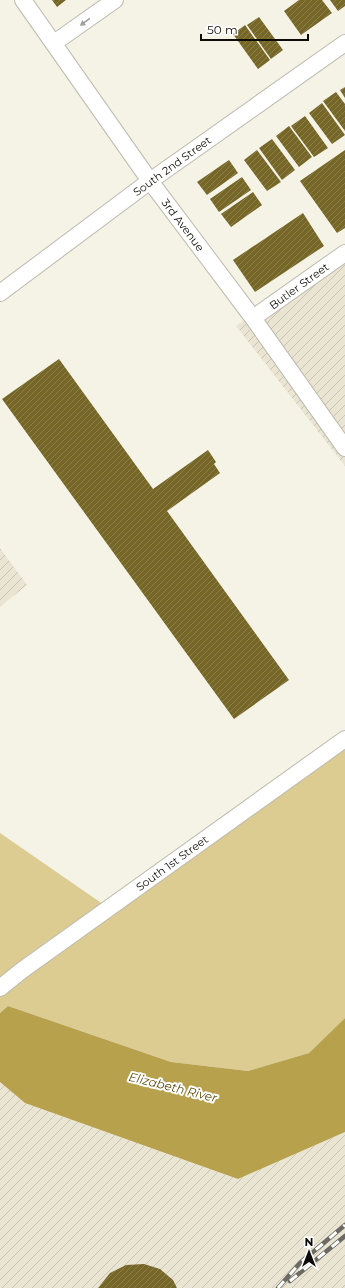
<svg xmlns="http://www.w3.org/2000/svg" width="345" height="1288" viewBox="0 0 345 1288" font-family="Montserrat,sans-serif">
<defs>
<pattern id="industrial-furrows" width="10" height="10" patternUnits="userSpaceOnUse"><rect width="10" height="10" fill="#eae5d2"/><path d="M-1 1l2-2M0 10L10 0M9 11l2-2" fill="none" stroke="#c8c3b3"/></pattern>
<pattern id="building-hatch" width="6" height="6" patternUnits="userSpaceOnUse"><rect width="6" height="6" fill="#776726"/><path d="M-1 1l2-2M0 6l6-6M5 7l2-2" fill="none" stroke="#8a7f51"/></pattern>
</defs>
<rect width="100%" height="100%" fill="#f5f2e6"/>
<path fill="url(#industrial-furrows)" d="M345 247V466L236 326Z
M0 548 27 585 0 607Z
M0 1082 25 1103 238 1179 345 1132V1288H0Z"/>
<path fill="#dccc92" d="M345 743V1018L309 1053 248 1071 171 1062 8 1006 0 1013V833L110 909Z"/>
<path fill="#b7a14d" d="M8 1006 171 1062 248 1071 309 1053 345 1018V1132L238 1179 25 1103 0 1082V1013Z"/>
<path fill="url(#building-hatch)" d="M52 0H66L57 7Z
M299 0H322L332 13 301 35 284 11Z
M330 0H345V6L338 11Z
M259 17 283 50 271 59 247 25Z
M245 25 270 60 258 69 233 34Z
M345 87V98L340 90Z
M336 92 345 104V131L323 101Z
M322 103 345 135 332 144 309 113Z
M305 116 328 148 314 157 291 126Z
M289 126 312 157 299 167 276 136Z
M272 139 295 170 282 180 259 148Z
M257 150 281 182 267 191 244 160Z
M345 150V228L337 233 300 181Z
M229 160 238 173 207 195 197 182Z
M242 177 251 190 219 212 210 199Z
M253 192 262 205 231 227 221 214Z
M303 213 324 246 255 292 233 260Z
M59 359 153 489 208 450 216 462 214 464 220 473 167 511 289 680 234 719 2 399Z
M144 1264 160 1269 173 1280 177 1288H98L110 1273 126 1265Z"/>
<g fill="none" stroke-linecap="round" stroke-linejoin="round">
<defs>
<path id="minor" d="M23 0 150 181 253 318 345 448
M54 43 115 0
M0 293 150 181 345 43
M253 318 345 253
M0 988 21 971 345 739"/>
</defs>
<use href="#minor" stroke="#bdbaaf" stroke-width="18"/>
<use href="#minor" stroke="#fff" stroke-width="16"/>
<defs>
<path id="rail" d="M290 1281 345 1236
M278 1288 300 1263 345 1225"/>
</defs>
<use href="#rail" stroke="#6c6b63" stroke-width="4.5"/>
<use href="#rail" stroke="#fff" stroke-width="3" stroke-dasharray="9" stroke-linecap="butt"/>
</g>
<defs><path id="oneway-solid" d="M-6-.8H1V-3.2L6.5 0L1 3.2V.8H-6Z"/></defs>
<use fill="#9e9e9c" href="#oneway-solid" transform="translate(85 22) rotate(144)"/>
<g text-anchor="middle" dominant-baseline="central" stroke-width="4" stroke-linejoin="round" paint-order="stroke">
<g font-size="11" fill="#0d0c08" stroke="#fff">
<text transform="translate(172 166) rotate(-36)">South 2nd Street</text>
<text transform="translate(183 225) rotate(53)">3rd Avenue</text>
<text transform="translate(299 286) rotate(-36)">Butler Street</text>
<text transform="translate(172 863) rotate(-36)">South 1st Street</text>
</g>
<g font-size="12" font-style="italic" fill="#5c4c09" stroke="#fff">
<text transform="translate(173 1087) rotate(14)">Elizabeth River</text>
</g>
</g>
<g transform="translate(309 1252)" stroke="#ffffff" stroke-width="3" paint-order="stroke">
<path d="M0-3L7 15L0 10L-7 15Z" fill="#0d0c08"/>
<text y="-6" font-size="11" font-weight="bold" text-anchor="middle" fill="#0d0c08">N</text>
</g>
<path d="M201 34v6h107v-6" fill="none" stroke="#0d0c08" stroke-width="2"/>
<text x="207" y="34" font-size="12" fill="#0d0c08" stroke="#ffffff" stroke-width="3" paint-order="stroke">50 m</text>
</svg>
